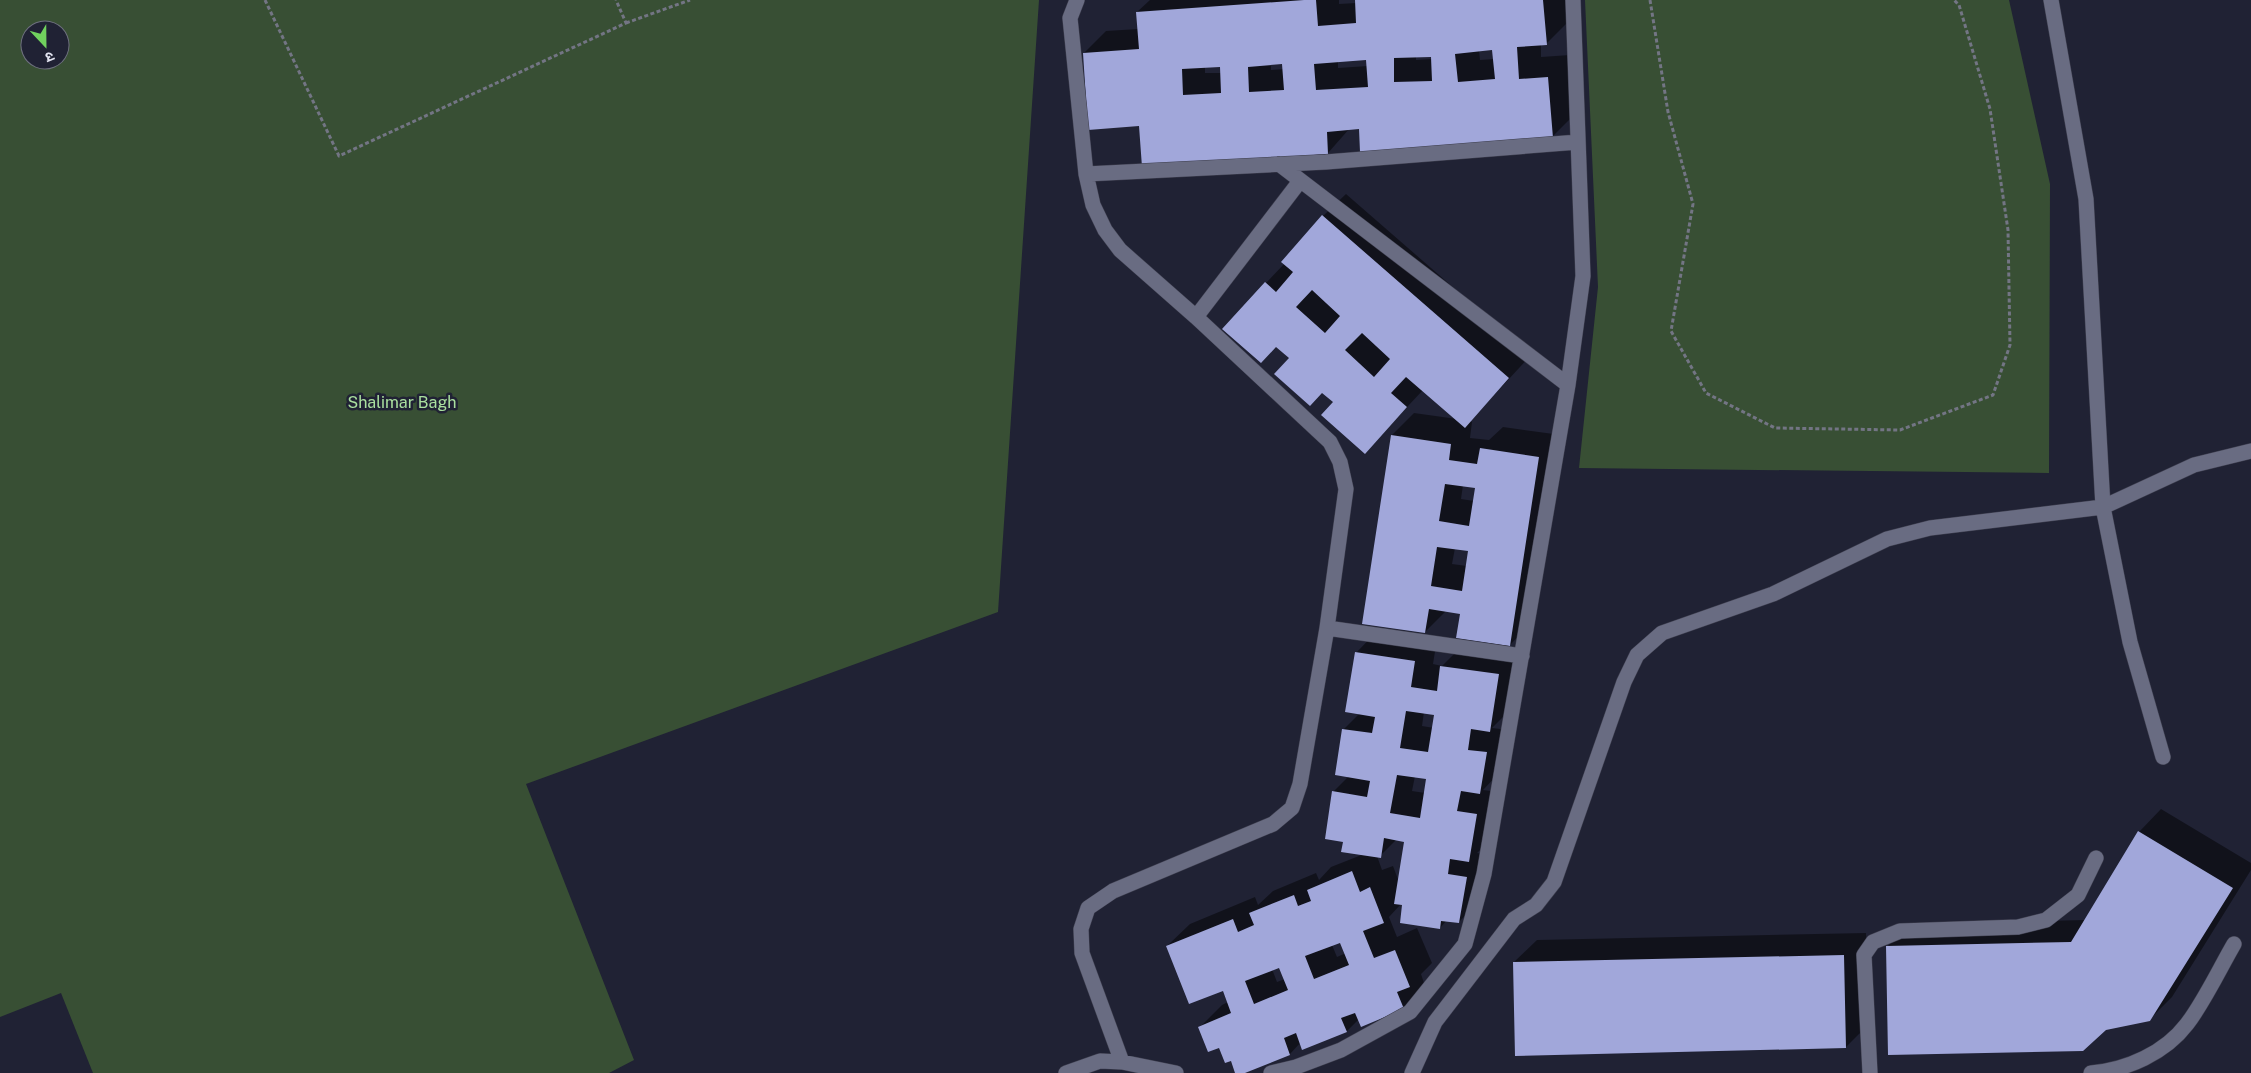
<svg xmlns="http://www.w3.org/2000/svg" width="2251" height="1073" viewBox="0 0 2251 1073" font-family="'Public Sans','Noto Sans Devanagari',sans-serif">
<rect width="100%" height="100%" fill="#202234"/>
<path fill="#384f34" fill-rule="evenodd" d="M0 0H1039L998 612 526 784 634 1060 609 1073H93L61 993 0 1017ZM30 30H60V60H30Z
M1585 0H2009L2050 184 2049 473 1579 468 1598 287Z"/>
<path fill="#0007" fill-rule="evenodd" d="M1150 0H1339V4L1356 3V0H1567L1568 22 1546 44 1541 45V57L1570 55 1575 114 1552 137 1350 128 1328 153 1140 125 1084 53 1106 31 1138 29 1137 12ZM1493 49 1494 59 1480 60 1479 50ZM1416 56H1432V59L1416 60ZM1367 58 1368 66 1338 68V61ZM1283 63 1284 69 1271 70V64ZM1221 66V73H1205V67Z
M1346 194 1531 355 1470 421 1472 422 1470 438 1489 440 1503 427 1561 435 1532 622 1510 645 1461 613 1446 611 1425 632 1392 435 1414 413 1457 419 1423 390 1365 452 1334 401 1290 358 1266 283 1285 263 1323 216ZM1463 485 1476 487 1474 501 1461 499ZM1455 548 1470 550 1467 566 1452 564Z
M1378 630 1437 639 1433 664 1442 666 1464 644 1521 652 1512 708 1492 728 1509 730 1502 770 1483 790 1499 792 1491 839 1477 853 1488 855 1481 899 1459 922 1447 920 1440 928 1404 904H1401L1389 917 1397 937 1417 928 1432 963 1421 974 1425 986 1403 1008 1359 1019 1347 1031 1303 1048 1301 1042 1290 1054 1241 1073H1237L1232 1059 1200 1027 1222 1005 1228 1002 1223 989 1167 946 1190 924 1255 897 1258 905 1273 891 1316 873 1319 880 1331 867 1364 854 1344 841 1333 792 1349 776 1344 729 1360 713 1356 653ZM1424 712 1436 714 1434 728 1422 726ZM1415 776 1428 778 1425 793 1412 791ZM1397 839 1406 841 1399 882 1393 866 1382 870 1377 856H1380ZM1341 941 1346 953 1337 957 1332 945ZM1280 966 1285 979 1277 982 1272 969Z
M2161 809 2251 863V870L2172 997 2149 1020 1887 947 1909 924 2086 920 2139 832Z
M1866 933 1868 1025 1846 1047 1514 962 1537 940Z"/>
<path fill="#a1a7da" fill-rule="evenodd" d="M1304 0H1316L1318 26 1356 23 1355 0H1543L1547 45 1517 47 1519 79 1548 77 1553 138 1360 152 1359 129 1327 132 1328 154 1142 167 1139 126 1088 130 1083 53 1139 49 1136 12ZM1492 50 1495 79 1458 82 1455 54ZM1431 57 1432 81 1394 82V58ZM1366 60 1368 87 1316 90 1314 64ZM1282 64 1284 90 1249 92 1248 67ZM1220 67 1221 93 1183 95 1182 69Z
M1322 215 1509 378 1465 428 1406 377 1391 393 1407 407 1365 454 1321 415 1333 402 1322 393 1310 406 1274 374 1289 358 1276 347 1261 363 1222 329 1265 282 1276 292 1293 272 1281 262ZM1312 290 1340 316 1325 333 1296 307ZM1362 333 1390 359 1374 377 1345 350Z
M1391 435 1451 444 1449 460 1477 464 1480 448 1539 457 1510 646 1456 638 1460 614 1429 609 1425 633 1362 624ZM1445 484 1475 488 1469 526 1439 521ZM1437 547 1468 551 1462 591 1431 586Z
M1355 652 1415 661 1411 687 1437 691 1440 666 1499 674 1490 732 1471 729 1468 750 1487 752 1480 794 1461 791 1457 811 1477 814 1469 862 1450 859 1448 874 1467 877 1459 923 1441 921 1440 929 1400 923 1402 905 1394 904 1404 842 1384 838 1381 858 1341 852 1343 842 1325 839 1332 791 1367 797 1370 781 1335 775 1342 729 1372 733 1375 717 1345 712ZM1406 711 1434 715 1428 752 1400 748ZM1397 775 1426 779 1420 818 1390 813Z
M2138 831 2233 888 2150 1021 2106 1030 2083 1051 1888 1055 1886 946 2071 942Z
M1352 871 1360 892 1370 887 1384 923 1363 931 1374 958 1395 950 1410 987 1397 992 1404 1009 1361 1027 1355 1013 1341 1018 1347 1032 1302 1050 1296 1033 1284 1038 1290 1055 1245 1073H1235L1231 1061 1225 1063 1219 1048 1208 1052 1198 1027 1231 1013 1223 991 1189 1004 1166 946 1233 919 1238 932 1254 925 1249 913 1294 895 1298 906 1311 901 1307 890ZM1340 943 1349 965 1314 979 1305 956ZM1279 968 1288 990 1254 1004 1245 981Z
M1844 955 1846 1048 1515 1056 1513 962Z"/>
<g fill="none" stroke-linecap="round" stroke-linejoin="round">
<defs>
<path id="lane" d="M1077 0 1070 18 1086 174 1093 205 1105 230 1120 250 1196 317 1330 442 1340 462 1346 489 1327 628 1300 784 1292 808 1273 824 1113 891 1088 908 1081 929 1082 953 1122 1062
M1279 164 1568 385
M1086 174 1326 162 1578 142
M1196 317 1300 181
M1327 628 1522 656
M1066 1073 1100 1061 1122 1062 1176 1073
M1271 1073 1296 1067 1341 1050 1410 1012 1465 944 1484 874 1568 385 1583 276 1573 0
M1870 1073 1864 955 1873 942 1900 931 2018 927 2046 920 2078 895 2096 858
M2091 1073C2127 1070 2165 1053 2187 1024 2204 1002 2220 968 2234 944"/>
<path id="street" d="M2051 0 2086 199 2103 507 2130 642 2163 757
M1412 1073 1435 1022 1514 919 1536 905 1554 882 1624 682 1637 655 1662 633 1773 594 1887 539 1930 528 2103 507 2194 465 2251 451"/>
</defs>
<use href="#lane" stroke="#3e3f4f" stroke-width="16"/>
<use href="#street" stroke="#3e3f4f" stroke-width="16"/>
<path stroke="#737584" stroke-width="3" stroke-dasharray="4 2.5" stroke-linecap="butt" d="M265 0 339 156 626 23 616 0
M1650 0 1668 112 1693 204 1671 331 1706 393 1775 428 1900 430 1993 395 2010 345 2008 230 1990 109 1959 5 1954 0
M626 23 690 0"/>
<use href="#lane" stroke="#696c82" stroke-width="15"/>
<use href="#street" stroke="#696c82" stroke-width="15"/>
</g>
<g text-anchor="middle" dominant-baseline="central" stroke-width="5" stroke-linejoin="round" paint-order="stroke">
<g font-size="16" fill="#aae09f" stroke="#202234">
<text x="402" y="402">Shalimar Bagh</text>
</g>
</g>
<g transform="translate(45 45) rotate(158)"><circle r="24" fill="#202234" stroke="#6e707f"/>
<path d="M0-4L9 19L0 12L-9 19Z" fill="#71d25e"/>
<text y="-8" font-size="14" font-weight="bold" text-anchor="middle" fill="#e2e4f0">उ</text>
</g>
</svg>
